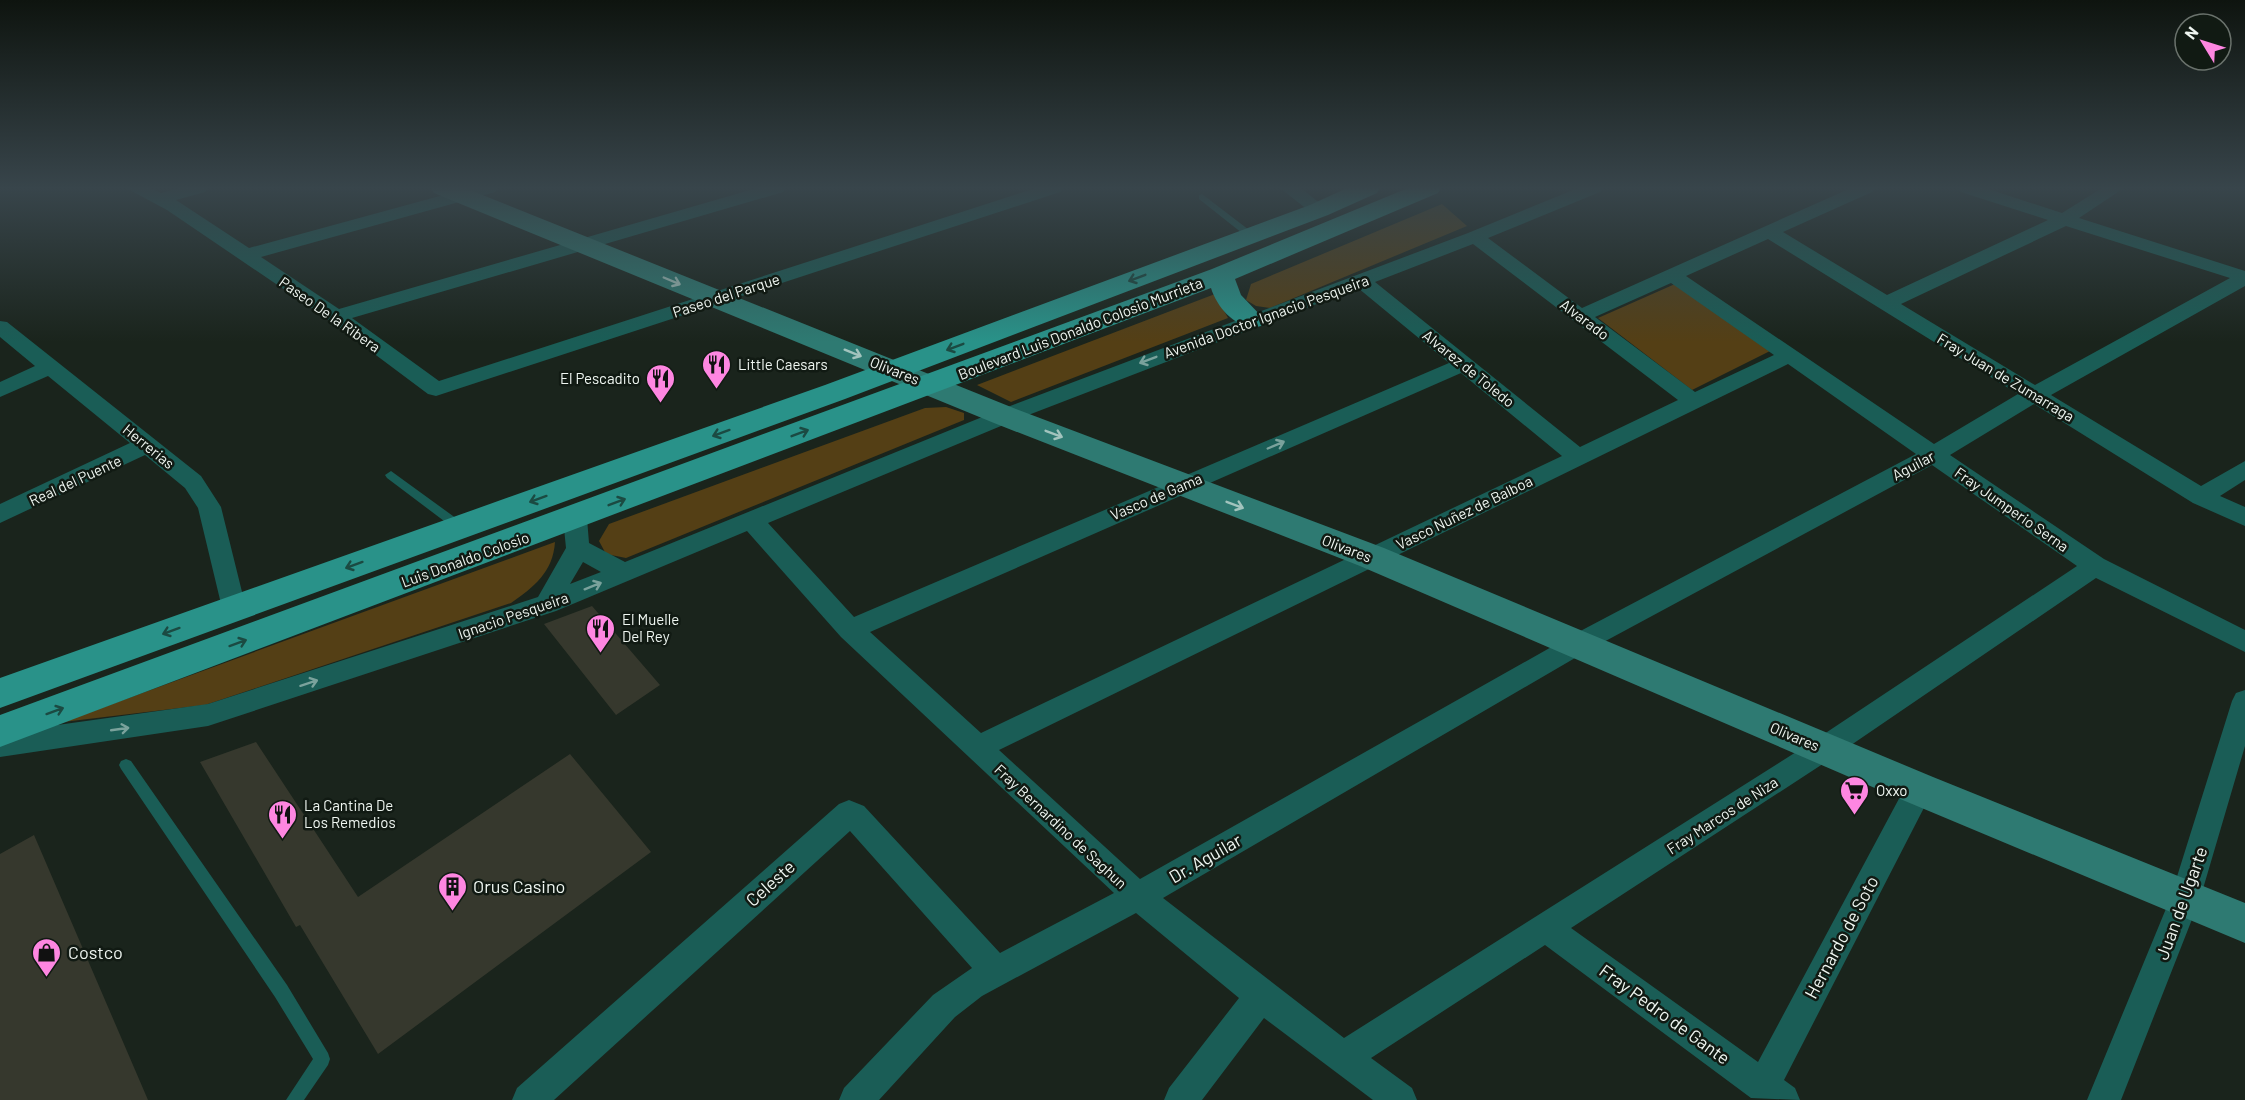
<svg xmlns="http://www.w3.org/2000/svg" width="2245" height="1100" viewBox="0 0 2245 1100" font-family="Barlow,sans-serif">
<rect width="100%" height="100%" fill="#1a241c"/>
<path fill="#543f15" d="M1442 204 1467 226 1270 308 1256 306 1246 300 1251 284Z
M1675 284 1772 350 1692 390 1598 318Z
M1215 294 1228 318 1011 402 977 385Z
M946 407 964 413V420L626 558 606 554 599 541 609 524 925 408Z
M555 542C553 572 534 587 511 603L205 705 63 722Z"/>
<path fill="#36382d" d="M592 606 660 685 616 715 544 624Z
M256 742 358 897 570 754 651 852 378 1054 300 925 296 927 200 762Z
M34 835 148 1100H0V854Z"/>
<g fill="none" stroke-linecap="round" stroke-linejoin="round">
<path fill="#1a5d56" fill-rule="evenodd" d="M1202 194 1253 233V237H1247L1199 199V195Z
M391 471 464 524 466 527 464 530H456L387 478 385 475Z
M126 759 131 761 287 985 328 1053 330 1059 328 1065 304 1100H286L313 1059 275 997 121 769 119 765 121 761Z"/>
<path fill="#1a5d56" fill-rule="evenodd" d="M126 188H150L161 193 179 188H208L205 192 176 200 249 248 469 188H498L495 192 261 257 339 309 757 188H786L783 192 352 318 439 381 1036 188H1063L1060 192 436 396 428 394 329 320 167 210Z
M1280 188H1301L1328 210 1325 214H1313Z
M1578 188H1603L1600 192 1488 238 1582 308 1851 188H1875L1872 192 1783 232 1887 295 2048 220 1961 192 1958 188H1985L2062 213 2102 188H2124L2079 218 2245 271V286L2051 395 2201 486 2245 461V480L2220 496 2245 507V526L2193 503 2034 404 1950 455 2104 559 2245 630V652L2096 578 1835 756 1571 928 1758 1062 1909 780 1919 777 1929 780 1933 789 1929 798 1784 1080 1795 1088 1800 1100 1751 1098 1545 945 1371 1058 1412 1088 1417 1100H1373L1264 1018 1202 1100H1164L1169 1088 1239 998 1136 913 982 996 955 1017 879 1100H839L844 1088 933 995 972 968 850 831 554 1100H512L517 1088 839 804 849 800 864 806 1000 953 1114 893 841 637 747 531 556 611 208 726 0 757V733L208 704 538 597 566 548 563 518 567 512 575 509 583 512 587 518 589 543 625 562 997 411 1468 233ZM2066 226 2230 278 2035 385 1901 304ZM1768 239 2018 394 1934 444 1686 276ZM1473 244 1678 400 1580 447 1375 282ZM1671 283 1774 355 1695 392 1595 317ZM1358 288 1449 363 854 617 768 523 1013 421ZM1788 364 1916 454 1569 637 1140 879 999 750ZM1461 373 1562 456 981 733 870 632ZM1932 465 2077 566 1815 740 1344 1038 1163 898 1587 651ZM583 562 601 572 570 584Z
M0 321 7 322 201 476 221 507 246 608 243 615 234 618 225 615 222 608 198 508 185 488 145 455 0 523V504L130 443 48 376 0 397V382L35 366 0 337Z
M2245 690V746L2200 899 2121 1100H2087L2170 899 2232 701 2236 693Z"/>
<path fill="#2e7a72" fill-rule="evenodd" d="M431 188H465L1016 409 1384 548 1933 777 2245 903V943L1905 801 1360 566 994 423 434 193Z"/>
<path fill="#299289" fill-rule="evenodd" d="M1347 188H1380L1377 193 1328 215 845 399 0 708V678L825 385 1310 205Z
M1408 188H1441L1438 193 1235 279 1241 295 1265 320 1261 326C1238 332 1217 308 1211 288L0 747V715L1212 269Z"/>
</g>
<defs><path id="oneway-shaft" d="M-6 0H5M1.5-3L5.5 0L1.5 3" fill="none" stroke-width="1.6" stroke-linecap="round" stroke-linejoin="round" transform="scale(1.5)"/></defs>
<g stroke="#1b4a42">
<use href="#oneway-shaft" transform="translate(1137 278) rotate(159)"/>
<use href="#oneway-shaft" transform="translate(955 347) rotate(159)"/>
<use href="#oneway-shaft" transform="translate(721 433) rotate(160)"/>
<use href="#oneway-shaft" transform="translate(800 433) rotate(-21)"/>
<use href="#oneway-shaft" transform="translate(538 499) rotate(160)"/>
<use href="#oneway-shaft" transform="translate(617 502) rotate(-21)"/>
<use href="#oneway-shaft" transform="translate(354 565) rotate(160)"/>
<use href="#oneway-shaft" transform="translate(171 631) rotate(160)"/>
<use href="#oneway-shaft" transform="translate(238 643) rotate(-20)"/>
<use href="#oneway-shaft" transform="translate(55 711) rotate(-20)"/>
</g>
<g stroke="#a2c4be">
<use href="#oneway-shaft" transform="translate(672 281) rotate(23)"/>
<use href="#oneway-shaft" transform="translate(853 353) rotate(22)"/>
<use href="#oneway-shaft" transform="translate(1054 434) rotate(21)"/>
<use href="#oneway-shaft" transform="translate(1235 505) rotate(21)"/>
</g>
<g stroke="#7aa29c">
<use href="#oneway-shaft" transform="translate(1148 360) rotate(159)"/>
<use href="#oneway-shaft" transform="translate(1276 445) rotate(-23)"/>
<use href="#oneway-shaft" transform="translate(593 586) rotate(-22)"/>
<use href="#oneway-shaft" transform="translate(309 683) rotate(-18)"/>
<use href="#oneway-shaft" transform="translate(120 729) rotate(-8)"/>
</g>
<linearGradient id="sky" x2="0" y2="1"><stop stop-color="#0e140f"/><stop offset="0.55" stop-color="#38454b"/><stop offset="1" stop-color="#38454b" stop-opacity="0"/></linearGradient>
<rect width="2245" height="342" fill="url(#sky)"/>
<defs>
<symbol id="restaurant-pin" viewBox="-11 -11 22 30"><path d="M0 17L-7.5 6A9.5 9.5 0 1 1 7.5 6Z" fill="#fe86e1" stroke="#111a13"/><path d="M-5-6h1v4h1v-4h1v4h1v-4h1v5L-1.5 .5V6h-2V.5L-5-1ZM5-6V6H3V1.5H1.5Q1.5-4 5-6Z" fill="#111"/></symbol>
<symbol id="supermarket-pin" viewBox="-11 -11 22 30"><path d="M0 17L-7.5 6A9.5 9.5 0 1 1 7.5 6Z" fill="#fe86e1" stroke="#111a13"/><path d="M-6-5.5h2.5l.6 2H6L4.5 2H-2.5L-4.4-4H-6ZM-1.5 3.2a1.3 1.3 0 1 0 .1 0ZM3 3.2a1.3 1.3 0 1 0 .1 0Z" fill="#111"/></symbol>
<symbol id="building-pin" viewBox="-11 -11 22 30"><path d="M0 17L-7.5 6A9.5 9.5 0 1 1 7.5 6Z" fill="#fe86e1" stroke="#111a13"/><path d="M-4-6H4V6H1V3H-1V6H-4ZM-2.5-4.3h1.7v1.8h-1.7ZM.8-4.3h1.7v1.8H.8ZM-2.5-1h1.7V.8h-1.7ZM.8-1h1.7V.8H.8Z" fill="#111"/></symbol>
<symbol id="shop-pin" viewBox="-11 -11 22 30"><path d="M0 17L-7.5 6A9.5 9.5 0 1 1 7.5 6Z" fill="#fe86e1" stroke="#111a13"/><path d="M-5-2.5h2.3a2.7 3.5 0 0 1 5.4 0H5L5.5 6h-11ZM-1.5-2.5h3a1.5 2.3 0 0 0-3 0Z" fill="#111"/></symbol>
</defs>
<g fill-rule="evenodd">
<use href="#restaurant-pin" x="700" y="348" width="33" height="45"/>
<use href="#restaurant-pin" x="644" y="362" width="33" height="45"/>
<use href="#restaurant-pin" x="584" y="612" width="33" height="45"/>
<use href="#supermarket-pin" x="1838" y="774" width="33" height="45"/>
<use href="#restaurant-pin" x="266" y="798" width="33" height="45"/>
<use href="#building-pin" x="436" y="870" width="33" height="45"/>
<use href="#shop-pin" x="30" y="936" width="33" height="45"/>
</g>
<g text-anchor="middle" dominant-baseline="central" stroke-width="5" stroke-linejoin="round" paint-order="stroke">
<g font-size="15" fill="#eff6f1" stroke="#111a13">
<text transform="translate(726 295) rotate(-18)">Paseo del Parque</text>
<text transform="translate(330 314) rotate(35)">Paseo De la Ribera</text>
<text transform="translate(1266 316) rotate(-20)">Avenida Doctor Ignacio Pesqueira</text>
<text transform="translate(1585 319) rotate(37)">Alvarado</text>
<text transform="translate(1080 328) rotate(-21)">Boulevard Luis Donaldo Colosio Murrieta</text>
<text transform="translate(1469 368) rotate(39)">Alvarez de Toledo</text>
<text transform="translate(895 370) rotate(22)">Olivares</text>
<text transform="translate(2006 377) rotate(31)">Fray Juan de Zumarraga</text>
<text transform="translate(149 446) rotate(39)">Herrerias</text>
<text transform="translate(1913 465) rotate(-28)">Aguilar</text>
<text transform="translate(75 480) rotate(-25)">Real del Puente</text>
<text transform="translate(1156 496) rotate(-23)">Vasco de Gama</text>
<text transform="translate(2012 509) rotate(35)">Fray Jumperio Serna</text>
<text transform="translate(1464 512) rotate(-26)">Vasco Nuñez de Balboa</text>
<text transform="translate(1347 548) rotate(21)">Olivares</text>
<text transform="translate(465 559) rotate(-20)">Luis Donaldo Colosio</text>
<text transform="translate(513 615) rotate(-19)">Ignacio Pesqueira</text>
<text transform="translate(1795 736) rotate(23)">Olivares</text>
<text transform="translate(1722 815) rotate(-33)">Fray Marcos de Niza</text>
<text transform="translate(1061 826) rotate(43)">Fray Bernardino de Saghun</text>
</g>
<g font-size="15" fill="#eff6f1" stroke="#111a13" text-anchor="start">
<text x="738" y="364">Little Caesars</text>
<text x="640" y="378" text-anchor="end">El Pescadito</text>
<text x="622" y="619">El Muelle<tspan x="622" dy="17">Del Rey</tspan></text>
<text x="1876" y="790">Oxxo</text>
<text x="304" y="805">La Cantina De<tspan x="304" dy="17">Los Remedios</tspan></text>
</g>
<g font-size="18" fill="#eff6f1" stroke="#111a13">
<text transform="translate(1205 858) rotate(-30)">Dr. Aguilar</text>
<text transform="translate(770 883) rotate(-42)">Celeste</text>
<text transform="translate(2181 903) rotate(-70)">Juan de Ugarte</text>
<text transform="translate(1841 937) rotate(-62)">Hernardo de Soto</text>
<text transform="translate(1665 1014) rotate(36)">Fray Pedro de Gante</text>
</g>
<g font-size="18" fill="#eff6f1" stroke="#111a13" text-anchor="start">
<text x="473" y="886">Orus Casino</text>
<text x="68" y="952">Costco</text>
</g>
</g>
<g transform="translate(2203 42) rotate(308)"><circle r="28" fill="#111a13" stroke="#6a726c" stroke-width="1.5"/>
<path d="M0-4.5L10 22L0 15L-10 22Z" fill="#fe86e1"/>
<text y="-9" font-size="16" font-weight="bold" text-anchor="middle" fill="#eff6f1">N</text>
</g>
</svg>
